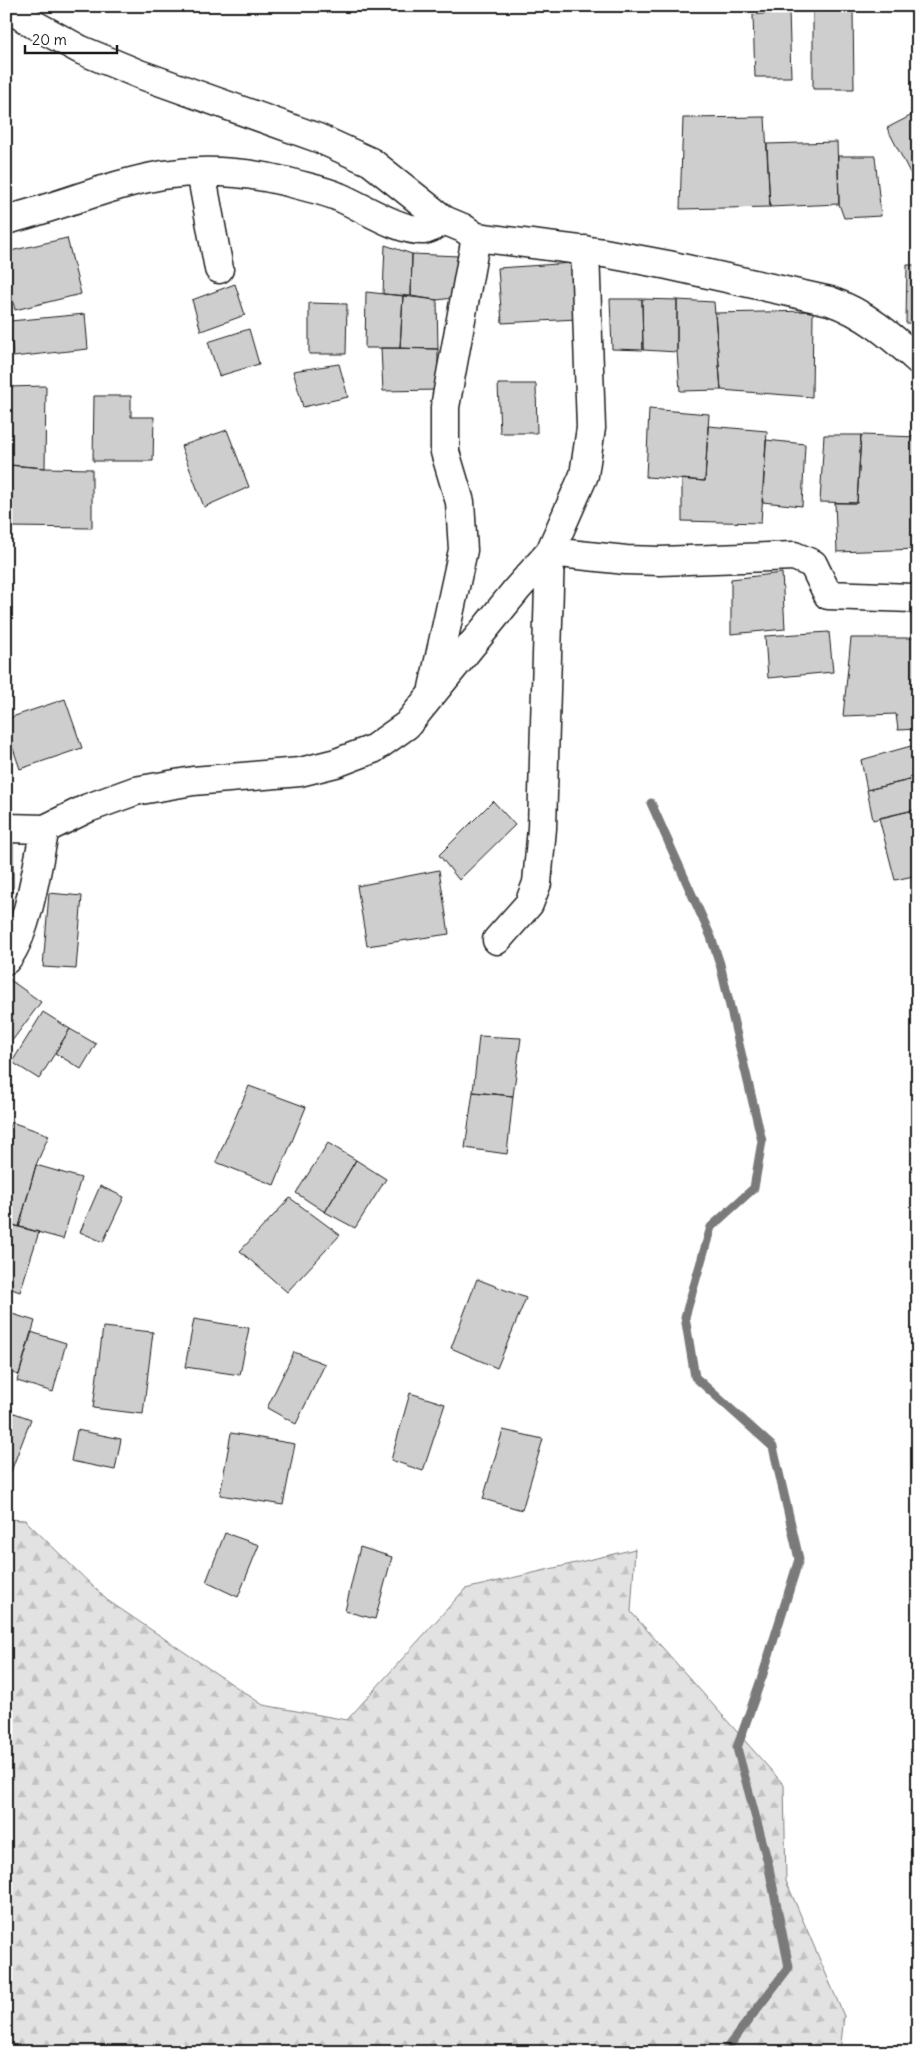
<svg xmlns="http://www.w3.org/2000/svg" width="924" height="2058" viewBox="0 0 924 2058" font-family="Delius,sans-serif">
<defs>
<pattern id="forest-firs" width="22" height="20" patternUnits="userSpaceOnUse" patternTransform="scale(1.25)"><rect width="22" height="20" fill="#e2e2e2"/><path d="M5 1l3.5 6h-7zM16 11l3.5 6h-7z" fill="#c1c1c1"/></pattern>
</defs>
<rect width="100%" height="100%" fill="#fff"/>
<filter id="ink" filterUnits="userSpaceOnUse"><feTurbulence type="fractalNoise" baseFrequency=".02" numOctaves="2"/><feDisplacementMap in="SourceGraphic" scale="10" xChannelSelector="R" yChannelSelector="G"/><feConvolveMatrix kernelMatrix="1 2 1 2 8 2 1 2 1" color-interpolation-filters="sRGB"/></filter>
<g filter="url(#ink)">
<path fill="url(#forest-firs)" stroke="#7f7f7f" d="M6 1519 25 1520 107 1600 263 1705 347 1720 465 1589 635 1549 631 1612 784 1785 786 1881 844 2016 840 2052H6Z"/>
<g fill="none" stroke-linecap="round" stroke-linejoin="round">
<path stroke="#7a7a7a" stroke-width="9" d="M651 803 711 937 720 964 762 1141 754 1188 711 1227 685 1317 695 1377 773 1447 799 1559 763 1674 737 1748 768 1863 789 1967 724 2052"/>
</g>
<path fill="#cecece" stroke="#1c1c1c" d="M853 10 854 89H813V12Z
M789 11 791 77H755L753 15Z
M918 112V188L887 128Z
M765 117 770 207 680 209 683 118Z
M837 142 839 204 770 207 767 144Z
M838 156H875L881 216 844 218 839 204Z
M67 238 81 294 15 310 6 273V252Z
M385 245 412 254 411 296 383 294Z
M412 254 459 256 453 298 437 300 411 296Z
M573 263 577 319 502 323 498 268Z
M907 265H918V323H906Z
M235 284 245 315 201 331 192 300Z
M366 292 403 296 400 348H365Z
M403 296 437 300 438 349 400 348Z
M610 299H642L643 350 612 349Z
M642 299 677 300V352L643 350Z
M677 300 714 302 721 390 680 391 677 352Z
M309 303 347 304 346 354H309Z
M813 311 812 397 721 390 715 313Z
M85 314 88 349 13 357 10 321Z
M249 329 259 364 219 376 208 342Z
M381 348 438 349V390L383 391Z
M339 364 348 397 303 407 293 371Z
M498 384H536L537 433H500Z
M46 386 45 468 6 465V387Z
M94 396H131V417H154L153 461H93Z
M649 409 709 414 705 481 646 477Z
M708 426 767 431 761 523 682 521V479L705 481Z
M227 430 249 487 204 507 181 446Z
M824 435H861L857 503 820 502Z
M861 435 918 437V549L837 552 835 503H857Z
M766 440 805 444 802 506 762 502Z
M11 465 45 468 92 469V528L10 527Z
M782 573 785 629 731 634V579Z
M829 632 833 672 768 678 765 636Z
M851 638H918V729L898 730 896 714 843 716Z
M65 699 82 748 20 769 6 728V719Z
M918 744V778L867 790 861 760Z
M918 778V809L873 820 867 790Z
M493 801 515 825 459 880 439 855Z
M918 809V875L895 880 879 818Z
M6 832H13V888H6Z
M439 870 449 934 367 946 357 886Z
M49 893 82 896 76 969 43 967Z
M6 895H10L11 947H6Z
M6 977 41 1002 6 1049Z
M43 1012 70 1029 39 1079 12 1062Z
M70 1029 96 1044 81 1069 55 1053Z
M479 1036 521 1038 513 1096 473 1092Z
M249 1086 306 1107 274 1185 216 1162Z
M473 1092 513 1096 507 1154 465 1148Z
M11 1122 49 1135 36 1165 19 1227 6 1223V1135Z
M328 1143 356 1160 325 1212 296 1193Z
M356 1160 386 1179 355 1228 325 1212Z
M36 1165 81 1178 63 1239 19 1227Z
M100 1186 124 1197 103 1242 80 1232Z
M290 1198 340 1235 287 1292 240 1251Z
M6 1223 39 1232 20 1292 6 1287Z
M477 1279 526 1298 497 1368 451 1348Z
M6 1312 35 1321 19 1375 6 1371Z
M194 1319 249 1328 240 1375 185 1367Z
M103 1327 153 1332 143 1414 93 1408Z
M31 1332 66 1343 53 1392 17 1381Z
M294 1352 325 1364 296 1424 267 1408Z
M410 1393 445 1404 423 1471 391 1460Z
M6 1410 31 1419 8 1479 6 1478Z
M77 1430 121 1439 115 1470 71 1461Z
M503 1430 543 1439 522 1510 483 1499Z
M231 1433 295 1444 283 1505 220 1495Z
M225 1533 259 1545 238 1597 206 1582Z
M360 1547 392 1557 375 1619 345 1611Z"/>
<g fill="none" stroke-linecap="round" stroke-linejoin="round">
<defs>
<path id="minor" d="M6 6 35 25 81 50 139 74 318 138 371 162 444 220 463 228 476 237 604 253 668 265 830 301C865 313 891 336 918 360
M201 172 219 269
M6 220C59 207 110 184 163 175 204 169 248 172 288 182 305 187 323 190 339 197 361 206 400 232 424 230 431 229 438 224 444 220
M433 688 463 550 460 502 445 452V407L476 237
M6 828 45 829 88 808 135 791 193 781 300 772 336 763 373 749 407 725 517 589 550 552 584 475 591 428 585 250
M497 940 529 904 537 883 542 828 550 552 626 560 660 561 794 556 813 564 828 595 912 598 918 601
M6 960C28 935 37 864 45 829"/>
</defs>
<use href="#minor" stroke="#1c1c1c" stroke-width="31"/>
<use href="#minor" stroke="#fff" stroke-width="28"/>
</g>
</g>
<rect width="924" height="2058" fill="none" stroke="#fff" stroke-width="25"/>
<rect x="12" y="12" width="899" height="2033" fill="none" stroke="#1c1c1c" stroke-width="2" filter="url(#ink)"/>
<path d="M25 45v8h92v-8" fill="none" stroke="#1c1c1c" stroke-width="2.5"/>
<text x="32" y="45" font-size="15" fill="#1c1c1c" stroke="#ffffff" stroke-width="4" paint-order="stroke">20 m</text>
</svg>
